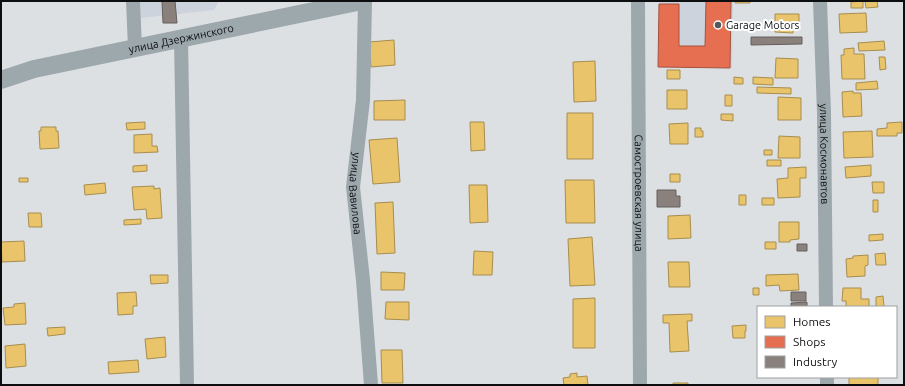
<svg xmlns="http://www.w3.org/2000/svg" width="905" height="386" viewBox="0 0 905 386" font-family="Ubuntu,sans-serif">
<rect width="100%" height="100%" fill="#dde0e3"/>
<path fill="#ccd3dc" d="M140 1H219L214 10 141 18Z
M659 1H733L732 68 658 67Z"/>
<path fill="#e9c46a" stroke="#a78d4f" d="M735 1H750V3H735Z
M863 1V8H851V2Z
M865 1H877L878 7 866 8Z
M866 13 867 32 840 33 839 14Z
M775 14H799V30H793V33L775 32Z
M394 40 395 65 371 67 369 42Z
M884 41 885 50 859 51 858 43Z
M854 48V54H864L865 79H842L841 55H844V49Z
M879 57H885L886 69 880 70Z
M776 58 798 59V78H775Z
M595 61 596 101 574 102 573 62Z
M667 70H680V79H667Z
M734 77 743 78V84H734Z
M753 77 773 78V85L753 84Z
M877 81 878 89 856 90V83Z
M757 87 791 88V94L757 93Z
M667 90H687V109H667Z
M853 91V93H861L862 116 843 117 842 92Z
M725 95H732V106H725Z
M778 97 801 98V120H778Z
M405 100V120H374V101Z
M567 113H593V159H567Z
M721 114H733V121L721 120Z
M145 122V129L127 130 126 123Z
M470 122H484L485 150 471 151Z
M902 122V133H897V136H877V129L887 128V123Z
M688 123V144H670L669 124Z
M41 127H56V131H58L59 148 40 149 39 131H41Z
M695 128H701V131H703V137H695Z
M872 131 873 157 844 158 843 132Z
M152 134V146H157L158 152 134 153V135Z
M779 136 800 137V158H778Z
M397 138 400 182 373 184 369 140Z
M764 150H772V155H764Z
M767 160H781V166H767Z
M147 165V171L133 172V166Z
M871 165V176L846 178 845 167Z
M806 167V178H800V197L778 198 777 179 788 178V168Z
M670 174H680V182H670Z
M19 178H28V182H19Z
M565 180H594L595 223H566Z
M872 182H884V193H873Z
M105 183 106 193 85 195 84 185Z
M469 185H487L488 222 470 223Z
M154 186V189L160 188 162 218 147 219 146 209 134 210 132 187Z
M739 195H746V205H739Z
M762 198H774V205H762Z
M873 200H878V212H873Z
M393 202 395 253 377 254 375 203Z
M28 213H41L42 227H29Z
M690 215 691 238 668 239V216Z
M141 219V224L124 225V220Z
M779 222H799V239L790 240V242H779Z
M883 234V240L869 241V235Z
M592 237 595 285 570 286 568 239Z
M24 241 25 261 2 262 1 242Z
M765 242H776V249H765Z
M474 251 493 252 492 275H473Z
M885 253 886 265H876L875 254Z
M868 255V265L865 266V276L847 277 846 259 853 258V256Z
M668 262H689L690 287H669Z
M381 272 405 273 404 290H381Z
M798 274 799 290 780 291 779 285 766 286V275Z
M150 275H168V283L151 284Z
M753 288H759V295H753Z
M843 288H861V299H869V307H846V301H842Z
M136 292 137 306H133V314L118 315 117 293Z
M883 296 884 307H876V297Z
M595 298V348H573V299Z
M386 302H409V320L385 319Z
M25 303 26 324 5 325 3 308 14 307V304Z
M692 314V321H687L689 351 670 352 669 323H663V315Z
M746 325V331H745V338H733L732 326Z
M65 327V334L48 336 47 328Z
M165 337 166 357 147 359 145 339Z
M25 344 26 366 6 368 5 346Z
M381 350H402L403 383H382Z
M138 360 139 372 109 374 108 362Z
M577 373V377L587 376 588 385H564L563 378 570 377V374Z
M849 377H878V385H849Z
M673 383H688V385H673Z"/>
<path fill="#e76f51" stroke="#a5523e" d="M706 1H731L730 68 658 67 659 4H679V46H705Z"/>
<path fill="#8a817c" stroke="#645e5c" d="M162 1H175L177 23H163Z
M751 37H802V44L751 45Z
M657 190H676V196H680V207H657Z
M797 244H807V251H797Z
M791 292H806V301H791Z
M807 302V307H791V303Z"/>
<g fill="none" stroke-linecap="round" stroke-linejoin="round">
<g stroke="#9da8ac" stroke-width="14">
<path d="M133 1 135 48"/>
<path id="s1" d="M365 1 363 100 353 187 363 280 371 385"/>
<path id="s2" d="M638 1 640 385"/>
<path id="s3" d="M820 1 824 113 826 307"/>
<path d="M181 38 187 385"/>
<path d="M827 377V385"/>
</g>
<path stroke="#9da8ac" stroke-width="18" id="s4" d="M1 80 34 69 362 1"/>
</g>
<circle fill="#55585a" stroke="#fff" stroke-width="1.5" cx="718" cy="25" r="4"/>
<g text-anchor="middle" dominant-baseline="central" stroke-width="4" stroke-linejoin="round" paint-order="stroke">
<g font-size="11" fill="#0c0e10" stroke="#fff" text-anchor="start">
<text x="726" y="25">Garage Motors</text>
</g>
<g font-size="11" fill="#0c0e10" stroke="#fff">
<text stroke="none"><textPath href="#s4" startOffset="185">улица Дзержинского</textPath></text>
<text stroke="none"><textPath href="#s3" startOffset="153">улица Космонавтов</textPath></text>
<text stroke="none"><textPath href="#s1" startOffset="193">улица Вавилова</textPath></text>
<text stroke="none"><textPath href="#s2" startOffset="192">Самостроевская улица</textPath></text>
</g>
</g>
<rect width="905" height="386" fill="none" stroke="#0c0e10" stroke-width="4"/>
<rect x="757" y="306" width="140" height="72" fill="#ffffff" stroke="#9e9f9f"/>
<rect x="765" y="316" width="20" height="12" fill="#e9c46a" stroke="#9e9f9f"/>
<text x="793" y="326" font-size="12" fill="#0c0e10">Homes</text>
<rect x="765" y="336" width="20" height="12" fill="#e76f51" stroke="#9e9f9f"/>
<text x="793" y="346" font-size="12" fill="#0c0e10">Shops</text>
<rect x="765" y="356" width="20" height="12" fill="#8a817c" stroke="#9e9f9f"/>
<text x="793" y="366" font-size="12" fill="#0c0e10">Industry</text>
</svg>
